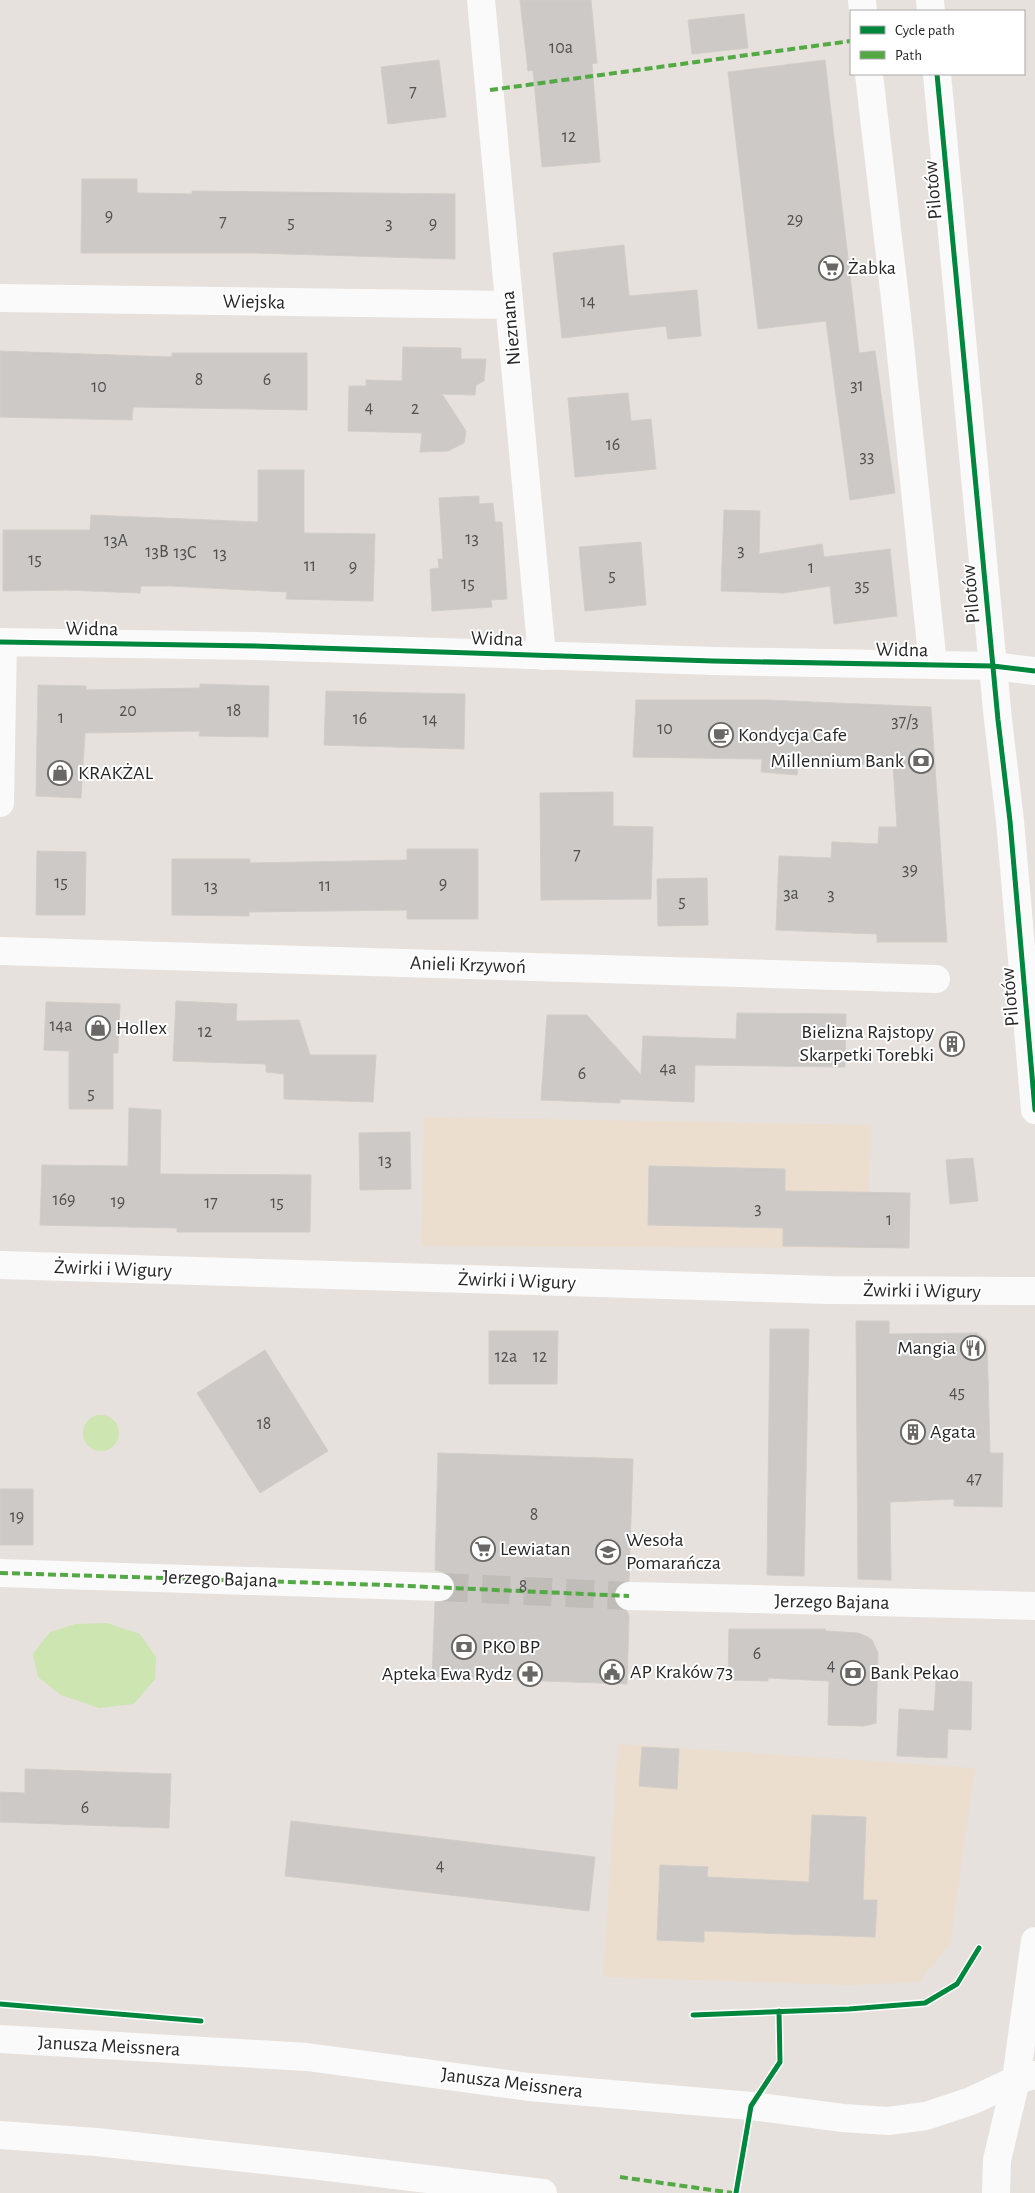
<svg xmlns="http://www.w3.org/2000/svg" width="1035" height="2193" viewBox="0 0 1035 2193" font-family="'Alegreya Sans',sans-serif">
<rect width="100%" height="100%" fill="#e6e1dc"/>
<path fill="#ebdecf" d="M424 1117 871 1125 867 1248 421 1246Z
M618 1744 975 1768 950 1944 919 1982 851 1985 603 1977Z"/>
<path fill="#cde5b1" d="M83 1433a18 18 0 1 1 36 0a18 18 0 1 1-36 0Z
M107 1623 140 1634 156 1657 155 1679 134 1704 99 1708 61 1695 38 1677 33 1654 50 1632 76 1624Z"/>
<path fill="#ccc9c6" stroke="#d1cdc8" d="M520 0H591L597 63 592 64 600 162 542 167 533 70 528 71Z
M744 14 748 48 692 54 688 20Z
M439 60 446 117 388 124 381 67Z
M825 60 859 353 875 351 895 493 850 500 826 321 758 329 728 72Z
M82 179H137V193L192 194V191L455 194V259L254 253H81Z
M624 245 629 296 697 290 701 336 668 339 666 326 562 338 553 253Z
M403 347 461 348V359H486L484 381 476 385 475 395 442 394 466 431 464 443 448 451 420 452 422 433 348 431 349 386H366V380L402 381Z
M0 351 172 357V353H307V410L133 407 132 420 0 417Z
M628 393 631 421 651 419 656 469 575 477 568 398Z
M258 470H304V533L375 534 373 601 286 599 287 592 170 586H141L140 593 66 590 3 591V530H90L91 515 258 522Z
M479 496V504L493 503 495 522H502L507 599 491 600 492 607 432 611 430 569 439 568 438 559H443L439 498Z
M724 510 760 511 759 554 822 544 824 557 890 549 897 616 834 624 830 586 784 593 721 591Z
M641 542 646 605 585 611 579 547Z
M200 684 269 686 268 737 199 736 200 731 85 733 81 798 36 796 38 685 86 686V690L200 688Z
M326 691 465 694 464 749 324 745Z
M636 700H766L931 707 947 942H877V934L776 930 779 856 831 858 832 842 878 844 879 827H897L893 764 798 766 797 775 761 772 762 759 633 757Z
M613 792V826L653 827 651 899 541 900 540 793Z
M407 849H478V919H407V910L249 912V916L172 915V859H250V863L407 860Z
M37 851 86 852 85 915H36Z
M707 878 708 925 658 926 657 879Z
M176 1001 237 1004 236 1021 299 1020 310 1055H376L373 1102 284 1099V1074L266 1072V1064L173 1061Z
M46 1002 120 1004 118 1053H113V1109H69V1051L44 1050Z
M737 1013 846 1014 845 1067 695 1065 694 1102 620 1099V1103L541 1100 547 1015H587L641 1075 643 1036 736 1039Z
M129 1108 161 1110 160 1174 311 1175 310 1232H177V1228L40 1225 42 1165 128 1166Z
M410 1132 411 1189 360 1190 359 1133Z
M973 1158 978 1201 950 1204 946 1160Z
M649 1166 785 1169V1191L910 1193 909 1248 783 1246V1228L648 1225Z
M856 1321H889V1334L977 1333 987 1341 990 1453H1003L1002 1507 954 1506V1499L890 1502 891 1580 858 1579Z
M770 1329H809L804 1576 767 1575Z
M489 1331H558L557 1384H489Z
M265 1350 328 1451 260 1493 197 1393Z
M438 1453 633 1459 629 1581 621 1583 616 1587 613 1595 616 1604 620 1609 627 1611 629 1616 627 1684 432 1677 435 1602 448 1600 453 1595 456 1588 454 1580 449 1574 435 1570Z
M0 1489H33V1545H0Z
M729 1629H825L826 1631 858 1633 866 1636 872 1640 878 1653 876 1723 864 1726 828 1725 829 1681 768 1678V1681L728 1680Z
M936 1680 972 1682 971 1730 948 1729 947 1758 897 1756 899 1709 934 1711Z
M642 1747 679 1749 677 1789 639 1786Z
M25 1769 171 1774 169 1828 0 1822V1792L25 1793Z
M812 1815 866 1817 863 1900H877L875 1937 704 1931V1942L657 1940 660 1865 708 1867 707 1877 809 1882Z
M291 1821 595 1857 589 1911 285 1876Z"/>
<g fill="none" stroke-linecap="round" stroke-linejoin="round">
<path stroke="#c0bcb8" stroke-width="28" stroke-dasharray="28 14" stroke-linecap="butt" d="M440 1587 629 1596"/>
<path stroke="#fbfafa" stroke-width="28" d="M0 1573 440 1587"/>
<path stroke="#fbfafa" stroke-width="28" d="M481 0 542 656
M862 0 863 11
M869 74 897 316 933 665
M0 298 508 305
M0 642 256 646 713 661 993 666 1035 671
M0 803 3 642
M0 951 936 979
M0 1265 830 1290 1035 1291
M629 1596 1035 1606"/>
<path stroke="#fbfafa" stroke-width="28" d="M930 0 931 11
M937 74 998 720 1010 821 1035 1110
M1016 2080 1035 1941"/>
<path stroke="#fbfafa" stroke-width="28" d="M0 2039 307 2057 529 2087 751 2106 843 2118 888 2121 926 2116 971 2101 1016 2080 1035 2075
M0 2135 96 2142 320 2166 543 2193
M996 2193 997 2160 1016 2080"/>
<path stroke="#53aa44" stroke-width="4" stroke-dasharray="8 4" stroke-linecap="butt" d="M490 90 851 41
M0 1573 386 1585 629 1596
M620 2177 733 2193"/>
<defs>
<path id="cycleway" d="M937 74 998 720 1010 821 1035 1110
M0 642 256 646 713 661 993 666 1035 671
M0 2004 201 2021
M693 2015 849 2009 925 2003 957 1984 979 1948
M736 2193 751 2106 780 2062 779 2011"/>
</defs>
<use href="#cycleway" stroke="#fff" stroke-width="8"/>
<use href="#cycleway" stroke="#00873e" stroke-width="5"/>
</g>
<defs>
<symbol id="supermarket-ring" viewBox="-11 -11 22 22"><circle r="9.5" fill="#fff" stroke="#6a6866" stroke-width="1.5"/><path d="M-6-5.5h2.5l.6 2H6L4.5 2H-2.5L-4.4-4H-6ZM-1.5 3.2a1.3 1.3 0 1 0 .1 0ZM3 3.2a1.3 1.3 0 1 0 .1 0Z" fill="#6a6866"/></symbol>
<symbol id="cafe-ring" viewBox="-11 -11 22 22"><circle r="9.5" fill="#fff" stroke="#6a6866" stroke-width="1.5"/><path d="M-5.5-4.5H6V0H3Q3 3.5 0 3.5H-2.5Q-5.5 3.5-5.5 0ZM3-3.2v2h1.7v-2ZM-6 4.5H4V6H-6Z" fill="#6a6866"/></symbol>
<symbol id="bank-ring" viewBox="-11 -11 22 22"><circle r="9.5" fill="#fff" stroke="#6a6866" stroke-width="1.5"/><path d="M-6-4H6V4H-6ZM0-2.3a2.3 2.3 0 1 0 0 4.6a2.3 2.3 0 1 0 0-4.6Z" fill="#6a6866"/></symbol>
<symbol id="shop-ring" viewBox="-11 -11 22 22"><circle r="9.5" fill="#fff" stroke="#6a6866" stroke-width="1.5"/><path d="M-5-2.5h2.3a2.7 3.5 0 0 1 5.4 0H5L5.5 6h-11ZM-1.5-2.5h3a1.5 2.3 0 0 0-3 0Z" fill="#6a6866"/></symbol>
<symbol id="building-ring" viewBox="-11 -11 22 22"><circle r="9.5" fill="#fff" stroke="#6a6866" stroke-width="1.5"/><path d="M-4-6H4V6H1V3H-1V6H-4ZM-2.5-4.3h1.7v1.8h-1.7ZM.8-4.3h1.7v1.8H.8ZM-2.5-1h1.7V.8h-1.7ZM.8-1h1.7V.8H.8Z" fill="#6a6866"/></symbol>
<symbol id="restaurant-ring" viewBox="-11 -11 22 22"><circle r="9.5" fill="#fff" stroke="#6a6866" stroke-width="1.5"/><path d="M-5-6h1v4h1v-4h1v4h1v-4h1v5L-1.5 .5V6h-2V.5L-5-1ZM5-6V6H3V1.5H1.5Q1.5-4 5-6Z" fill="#6a6866"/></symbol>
<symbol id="school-ring" viewBox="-11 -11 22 22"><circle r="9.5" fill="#fff" stroke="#6a6866" stroke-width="1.5"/><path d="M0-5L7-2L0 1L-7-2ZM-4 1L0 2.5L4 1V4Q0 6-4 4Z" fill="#6a6866"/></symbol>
<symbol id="civic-ring" viewBox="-11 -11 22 22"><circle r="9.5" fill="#fff" stroke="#6a6866" stroke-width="1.5"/><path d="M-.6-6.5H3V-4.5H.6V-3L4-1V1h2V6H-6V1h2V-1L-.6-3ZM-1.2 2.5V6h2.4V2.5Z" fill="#6a6866"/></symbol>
<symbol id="pharmacy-ring" viewBox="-11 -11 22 22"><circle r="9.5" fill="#fff" stroke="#6a6866" stroke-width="1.5"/><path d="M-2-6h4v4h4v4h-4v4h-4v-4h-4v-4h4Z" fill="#6a6866"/></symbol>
</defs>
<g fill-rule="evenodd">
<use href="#supermarket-ring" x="817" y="254" width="28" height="28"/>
<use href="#cafe-ring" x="707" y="721" width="28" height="28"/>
<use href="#bank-ring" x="907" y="747" width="28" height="28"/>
<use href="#shop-ring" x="46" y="759" width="28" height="28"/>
<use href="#shop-ring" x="84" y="1014" width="28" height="28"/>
<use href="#building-ring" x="938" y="1030" width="28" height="28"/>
<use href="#restaurant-ring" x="959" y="1334" width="28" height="28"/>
<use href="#building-ring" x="899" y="1418" width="28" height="28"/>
<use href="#supermarket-ring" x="469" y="1535" width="28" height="28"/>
<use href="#school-ring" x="594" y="1538" width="28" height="28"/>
<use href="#bank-ring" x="450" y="1633" width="28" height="28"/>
<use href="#civic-ring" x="598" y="1658" width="28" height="28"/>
<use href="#bank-ring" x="839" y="1659" width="28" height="28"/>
<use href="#pharmacy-ring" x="516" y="1660" width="28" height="28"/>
</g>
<g text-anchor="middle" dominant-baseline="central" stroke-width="4" stroke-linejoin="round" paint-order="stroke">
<g font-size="18" fill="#515050">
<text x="561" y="48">10a</text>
<text x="413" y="92">7</text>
<text x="569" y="137">12</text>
<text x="109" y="216">9</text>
<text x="795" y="220">29</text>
<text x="223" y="222">7</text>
<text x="291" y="223">5</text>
<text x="389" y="224">3</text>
<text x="433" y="224">9</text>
<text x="588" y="302">14</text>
<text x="199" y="380">8</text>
<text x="267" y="380">6</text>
<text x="857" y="386">31</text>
<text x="99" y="387">10</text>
<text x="369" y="408">4</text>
<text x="415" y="409">2</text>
<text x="613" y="445">16</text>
<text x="867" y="457">33</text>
<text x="472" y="539">13</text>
<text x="116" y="541">13A</text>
<text x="741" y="551">3</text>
<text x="157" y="552">13B</text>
<text x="185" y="553">13C</text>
<text x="220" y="554">13</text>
<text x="35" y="560">15</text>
<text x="310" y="566">11</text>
<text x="353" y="567">9</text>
<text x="811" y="568">1</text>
<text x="612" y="576">5</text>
<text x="468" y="584">15</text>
<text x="862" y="586">35</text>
<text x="128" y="711">20</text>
<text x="234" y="711">18</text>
<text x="61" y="718">1</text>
<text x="360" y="719">16</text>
<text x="430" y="720">14</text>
<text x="905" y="722">37/3</text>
<text x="665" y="729">10</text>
<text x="577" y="855">7</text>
<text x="910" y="870">39</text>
<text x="61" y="883">15</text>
<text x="443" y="884">9</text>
<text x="325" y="886">11</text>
<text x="211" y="887">13</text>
<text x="791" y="894">3a</text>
<text x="831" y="895">3</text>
<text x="682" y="902">5</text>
<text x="61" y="1026">14a</text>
<text x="205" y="1032">12</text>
<text x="668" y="1069">4a</text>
<text x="582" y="1074">6</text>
<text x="91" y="1094">5</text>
<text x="385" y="1161">13</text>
<text x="64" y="1200">169</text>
<text x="118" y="1202">19</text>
<text x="211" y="1203">17</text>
<text x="277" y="1203">15</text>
<text x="758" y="1209">3</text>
<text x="889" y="1220">1</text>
<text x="506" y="1357">12a</text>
<text x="540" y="1357">12</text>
<text x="957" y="1393">45</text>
<text x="264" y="1424">18</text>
<text x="974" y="1479">47</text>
<text x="534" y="1515">8</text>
<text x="17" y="1517">19</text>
<text x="523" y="1587">8</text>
<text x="757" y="1654">6</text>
<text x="831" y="1666">4</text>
<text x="85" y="1808">6</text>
<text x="440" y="1866">4</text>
</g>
<g font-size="20" fill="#272727" stroke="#fff">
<text transform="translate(933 190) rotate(-95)">Pilotów</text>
<text transform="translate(254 302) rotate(1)">Wiejska</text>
<text transform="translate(511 328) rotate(-95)">Nieznana</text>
<text transform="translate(971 594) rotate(-95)">Pilotów</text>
<text transform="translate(92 629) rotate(1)">Widna</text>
<text transform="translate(497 639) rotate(2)">Widna</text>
<text transform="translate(902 650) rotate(1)">Widna</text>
<text transform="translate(468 965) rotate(2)">Anieli Krzywoń</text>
<text transform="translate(1010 997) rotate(-95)">Pilotów</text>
<text transform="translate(113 1269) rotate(2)">Żwirki i Wigury</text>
<text transform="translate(517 1281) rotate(2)">Żwirki i Wigury</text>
<text transform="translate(922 1291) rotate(1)">Żwirki i Wigury</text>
<text transform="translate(220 1579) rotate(2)">Jerzego Bajana</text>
<text transform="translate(832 1602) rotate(1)">Jerzego Bajana</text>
<text transform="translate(109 2046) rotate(3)">Janusza Meissnera</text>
<text transform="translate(512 2083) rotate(7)">Janusza Meissnera</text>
</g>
<g font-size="20" fill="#272727" stroke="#fff" text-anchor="start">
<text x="848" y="268">Żabka</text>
<text x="738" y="735">Kondycja Cafe</text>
<text x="904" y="761" text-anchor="end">Millennium Bank</text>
<text x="78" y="773">KRAKŻAL</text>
<text x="116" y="1028">Hollex</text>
<text x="934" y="1032" text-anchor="end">Bielizna Rajstopy<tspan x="934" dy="23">Skarpetki Torebki</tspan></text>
<text x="956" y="1348" text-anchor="end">Mangia</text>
<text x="930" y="1432">Agata</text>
<text x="626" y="1540">Wesoła<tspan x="626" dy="23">Pomarańcza</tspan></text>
<text x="500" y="1549">Lewiatan</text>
<text x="482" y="1647">PKO BP</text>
<text x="630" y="1672">AP Kraków 73</text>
<text x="870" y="1673">Bank Pekao</text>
<text x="512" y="1674" text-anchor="end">Apteka Ewa Rydz</text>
</g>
</g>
<rect x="850" y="10" width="175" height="65" fill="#ffffff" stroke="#a9a9a9"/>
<rect x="860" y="26" width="25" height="8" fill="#00873e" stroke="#a9a9a9"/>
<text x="895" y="35" font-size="15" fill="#272727">Cycle path</text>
<rect x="860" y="51" width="25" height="8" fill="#53aa44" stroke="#a9a9a9"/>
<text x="895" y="60" font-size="15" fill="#272727">Path</text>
</svg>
